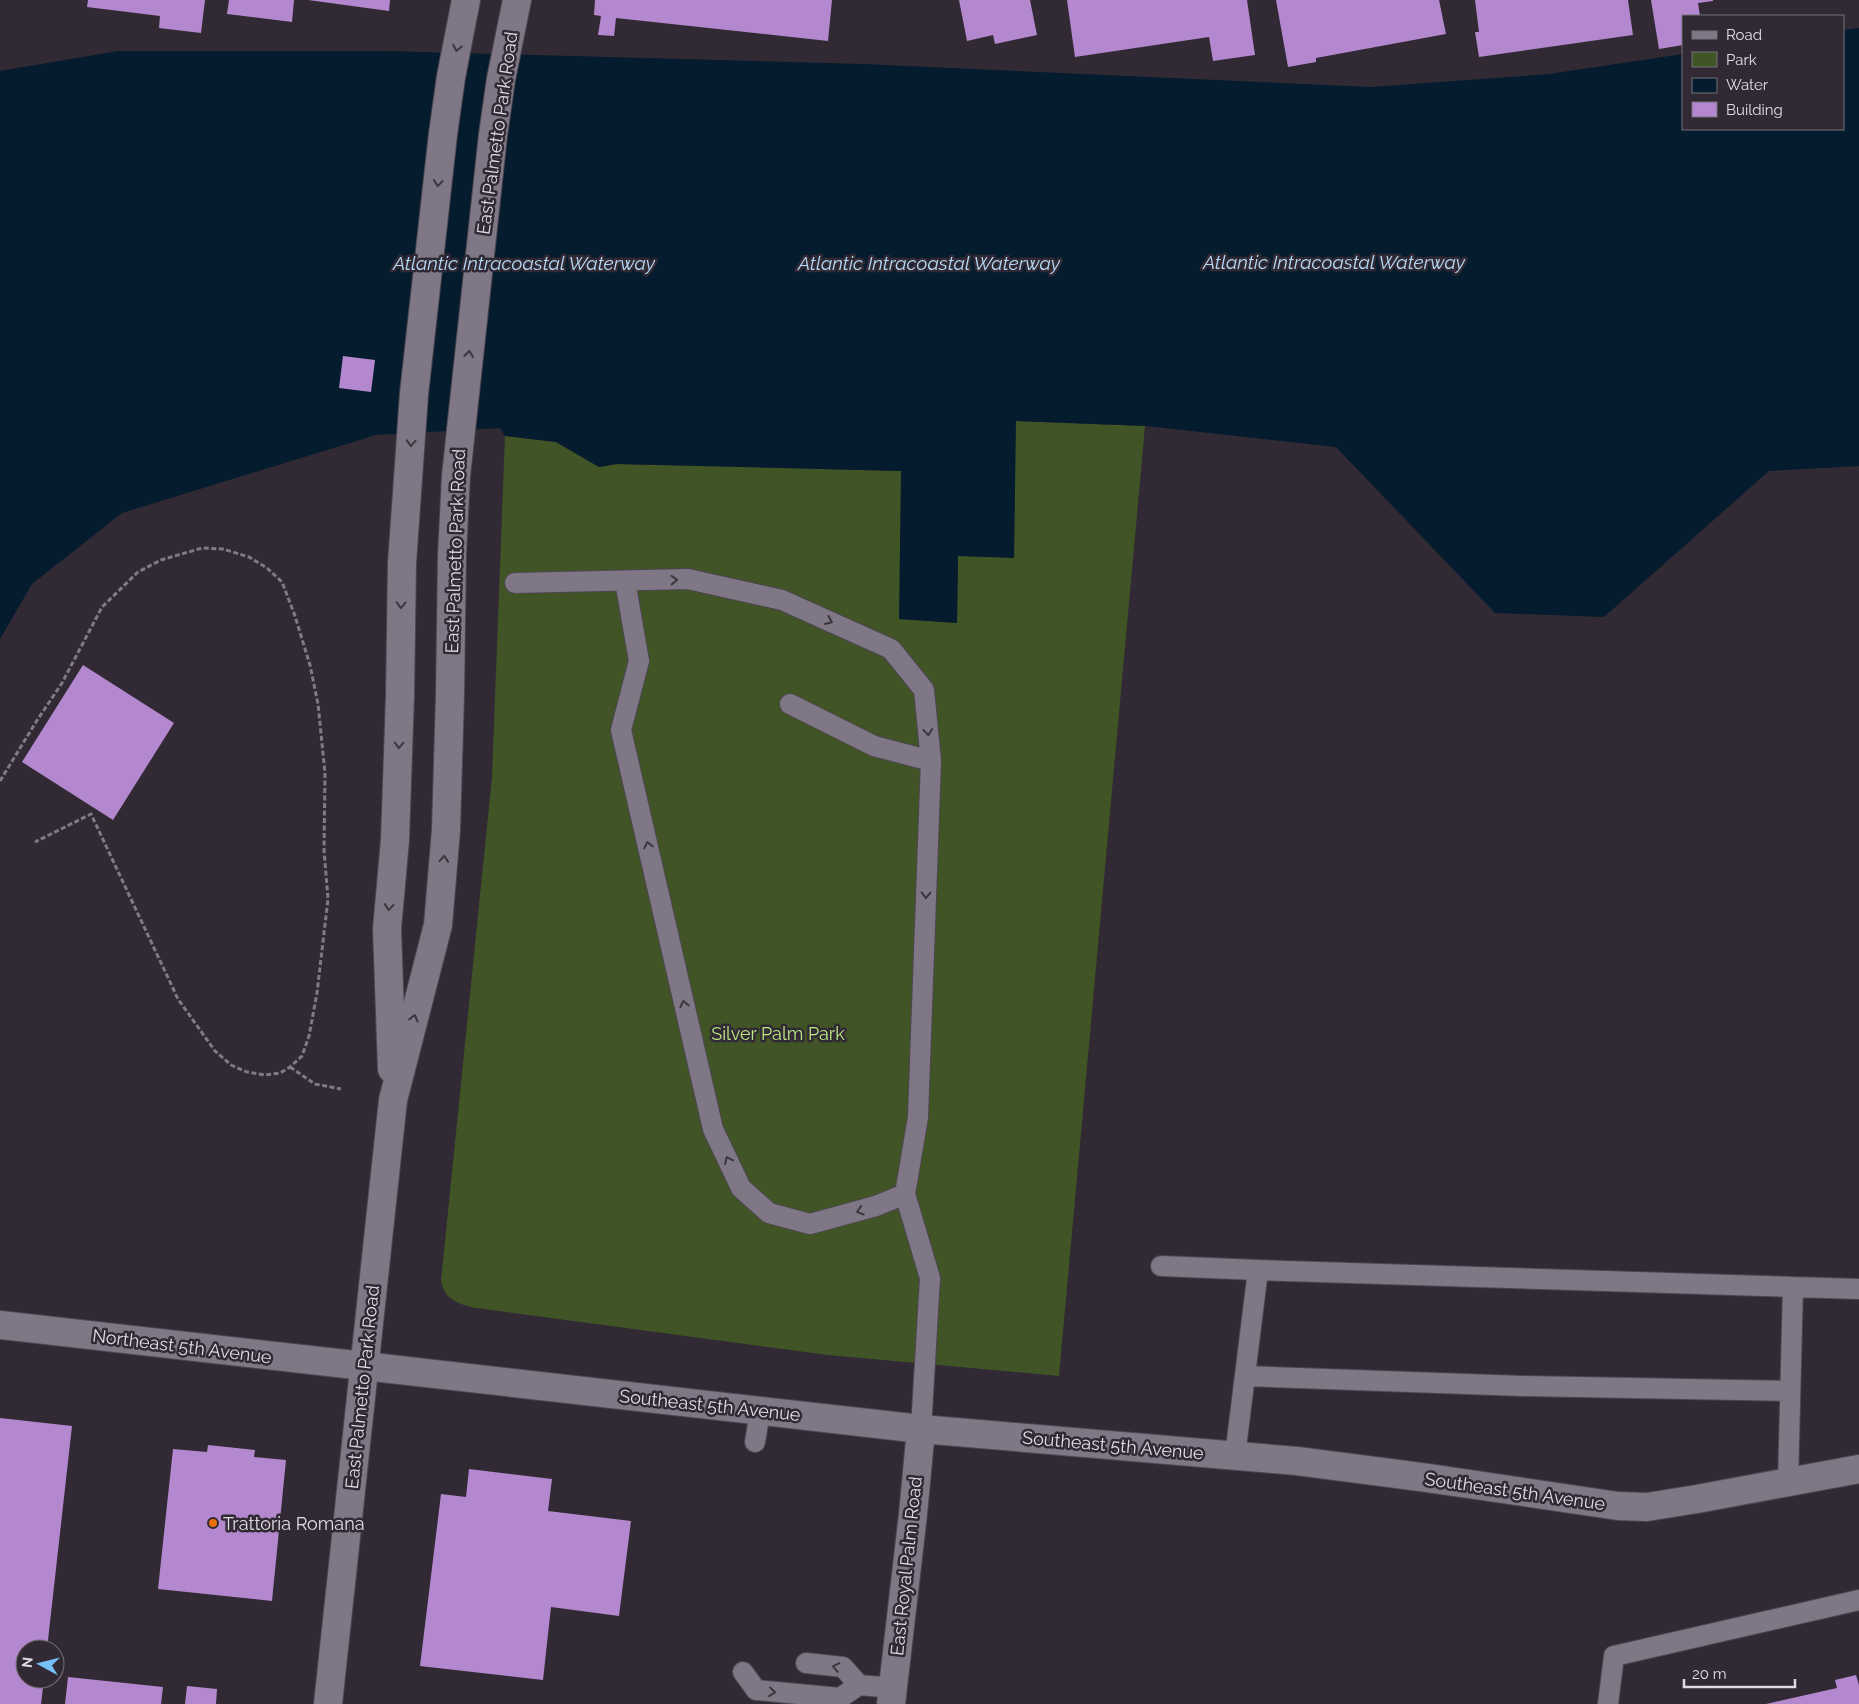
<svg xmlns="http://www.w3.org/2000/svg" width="1859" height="1704" viewBox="0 0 1859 1704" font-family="Raleway,sans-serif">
<rect width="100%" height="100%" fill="#312a35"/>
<path fill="#405426" d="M1015 421 1145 426 1059 1376 828 1355 484 1309C466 1307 444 1302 441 1281L492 777 505 436 556 442 599 467 617 464 902 471 900 619 957 623 958 556 1014 557Z"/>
<path fill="#041c2d" d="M1859 28V466L1769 471 1604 617 1495 613 1336 447 1146 426 1016 421 1014 558 958 556 957 623 899 619 901 471 617 464 599 467 556 442 505 436 500 428 376 435 122 513 32 584 0 639V71L118 51H385L863 64 1371 87 1549 74 1683 54V129H1843V30Z"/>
<path fill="#b488ce" d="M88 0H205L201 33 159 28 160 16 87 7Z
M229 0H294L292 22 227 14Z
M308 0H390L389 11Z
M595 0H832L828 41 616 18 614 36 598 35 601 16 594 15Z
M959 0H1030L1037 35 995 44 993 35 967 41Z
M1067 0H1247L1255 55 1213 61 1209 37 1075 57Z
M1276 0H1439L1446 34 1316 58V62L1288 67Z
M1475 0H1628L1633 35 1479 57 1475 32H1479Z
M1651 0H1713V1L1698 3 1700 16H1683V45L1659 49Z
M343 356 375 360 371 392 339 388Z
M83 665 174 723 113 820 22 762Z
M0 1418 72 1426 47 1649H25V1679H44L41 1704H0Z
M208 1445 255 1450 254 1457 286 1460 272 1601 158 1589 173 1449 207 1452Z
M469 1469 552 1479 548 1511 631 1521 619 1616 551 1607 543 1680 420 1666 441 1494 466 1497Z
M1856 1675 1859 1685V1704H1766L1837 1688 1835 1680Z
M68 1677 163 1687 161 1704H65Z
M187 1686 217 1689 216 1704H185Z"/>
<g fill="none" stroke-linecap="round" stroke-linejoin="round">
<defs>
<path id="lane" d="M625 581 639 661 621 730 713 1129 741 1188 769 1213 810 1224 876 1206 905 1194
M515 583 688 579 782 600 891 649 924 690 931 761 918 1117 905 1194 930 1278 921 1429
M790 704 874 746 931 761
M1161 1266 1258 1270
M1245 1376 1523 1386 1790 1391
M755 1442 760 1411
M1235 1456 1258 1270 1793 1287
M1788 1482 1793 1287 1859 1289
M806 1663 843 1667 859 1685 893 1688
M743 1672 756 1690 840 1698 859 1685
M1608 1704 1614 1656 1859 1600"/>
<path id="street" d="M364 1366 921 1429 1297 1461 1428 1478 1618 1506 1647 1507 1697 1499 1859 1469
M891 1704 913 1514 921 1429"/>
<path id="secondary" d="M392 1069 387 929 395 840 400 696 402 563 414 394 443 134 451 77 466 0
M0 1325 364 1366
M328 1704 393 1100 438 925 446 830 450 695 452 555 456 476 493 135 501 79 517 0"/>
</defs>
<use href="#lane" stroke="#4d4650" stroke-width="22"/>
<use href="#street" stroke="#4d4650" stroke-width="30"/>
<use href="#secondary" stroke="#4d4650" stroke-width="30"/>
<path stroke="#807a83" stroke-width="3" stroke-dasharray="5 2.5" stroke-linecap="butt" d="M0 781 36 722 62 683 102 607 138 572 161 560 202 548 223 549 249 557 267 568 282 582 294 613 310 665 318 704 325 773 324 850 328 899 317 993 309 1036 302 1056 290 1067 280 1073 265 1075 247 1072 231 1065 215 1051 178 999 91 814 35 842
M290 1067 315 1084 341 1089"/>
<use href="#lane" stroke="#7f7785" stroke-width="20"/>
<use href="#street" stroke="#7f7785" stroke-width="28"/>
<use href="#secondary" stroke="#7f7785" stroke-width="28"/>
</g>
<defs><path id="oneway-chevron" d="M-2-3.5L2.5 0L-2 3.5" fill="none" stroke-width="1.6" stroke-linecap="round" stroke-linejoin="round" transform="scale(1.25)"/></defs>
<g stroke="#3d3641">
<use href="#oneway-chevron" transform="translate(457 48) rotate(101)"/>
<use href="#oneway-chevron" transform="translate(438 183) rotate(96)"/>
<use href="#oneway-chevron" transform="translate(469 354) rotate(-84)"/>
<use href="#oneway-chevron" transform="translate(411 443) rotate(94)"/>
<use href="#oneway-chevron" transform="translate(674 580) rotate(-2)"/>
<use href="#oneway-chevron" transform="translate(401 605) rotate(91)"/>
<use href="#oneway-chevron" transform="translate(829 621) rotate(24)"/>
<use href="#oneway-chevron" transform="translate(928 732) rotate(84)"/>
<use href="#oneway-chevron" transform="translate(399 745) rotate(92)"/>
<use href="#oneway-chevron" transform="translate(648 845) rotate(-103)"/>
<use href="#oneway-chevron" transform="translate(444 859) rotate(-85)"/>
<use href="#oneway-chevron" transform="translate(926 895) rotate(92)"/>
<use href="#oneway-chevron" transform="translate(389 907) rotate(95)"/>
<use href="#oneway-chevron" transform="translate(684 1004) rotate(-103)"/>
<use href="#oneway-chevron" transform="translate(414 1018) rotate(-76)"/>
<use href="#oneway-chevron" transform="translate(728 1160) rotate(-115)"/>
<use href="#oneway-chevron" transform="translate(860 1211) rotate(163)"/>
<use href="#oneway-chevron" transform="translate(836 1667) rotate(-169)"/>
<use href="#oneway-chevron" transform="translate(772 1692) rotate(6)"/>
</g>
<circle fill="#e8710a" stroke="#312a35" stroke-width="2" cx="213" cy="1523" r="5"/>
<g text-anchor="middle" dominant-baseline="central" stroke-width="5" stroke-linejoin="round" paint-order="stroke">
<g font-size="18" fill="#e0dbe3" stroke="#312a35">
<text transform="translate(497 133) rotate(-82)">East Palmetto Park Road</text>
<text transform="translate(455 551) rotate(-88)">East Palmetto Park Road</text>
<text transform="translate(182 1346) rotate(7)">Northeast 5th Avenue</text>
<text transform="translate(362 1387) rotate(-84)">East Palmetto Park Road</text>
<text transform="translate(710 1405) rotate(6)">Southeast 5th Avenue</text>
<text transform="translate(1113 1445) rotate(5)">Southeast 5th Avenue</text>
<text transform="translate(1515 1491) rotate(8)">Southeast 5th Avenue</text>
<text transform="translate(906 1566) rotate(-84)">East Royal Palm Road</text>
</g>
<g font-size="18" fill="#b9e780" stroke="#312a35">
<text x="778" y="1033">Silver Palm Park</text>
</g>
<g font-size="18" fill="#e0dbe3" stroke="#312a35" text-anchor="start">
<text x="223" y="1523">Trattoria Romana</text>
</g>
<g font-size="19" font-style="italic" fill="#b4d9f6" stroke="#312a35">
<text x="1334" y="262">Atlantic Intracoastal Waterway</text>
<text x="524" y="263">Atlantic Intracoastal Waterway</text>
<text x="929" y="263">Atlantic Intracoastal Waterway</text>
</g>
</g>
<rect x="1682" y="15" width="162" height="115" fill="#312a35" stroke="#77717b"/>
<rect x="1692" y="31" width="25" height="8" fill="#7f7785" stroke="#77717b"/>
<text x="1726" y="40" font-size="15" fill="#e0dbe3">Road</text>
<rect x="1692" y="52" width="25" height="15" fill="#405426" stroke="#77717b"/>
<text x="1726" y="65" font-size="15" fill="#e0dbe3">Park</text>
<rect x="1692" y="78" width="25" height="15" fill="#041c2d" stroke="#77717b"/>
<text x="1726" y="90" font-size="15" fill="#e0dbe3">Water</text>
<rect x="1692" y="102" width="25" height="15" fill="#b488ce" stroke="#77717b"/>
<text x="1726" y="115" font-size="15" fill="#e0dbe3">Building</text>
<g transform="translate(40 1664) rotate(277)"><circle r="24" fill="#312a35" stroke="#77717b"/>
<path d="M0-4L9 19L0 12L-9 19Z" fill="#75c0f6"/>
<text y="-8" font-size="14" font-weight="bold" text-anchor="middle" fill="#e0dbe3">N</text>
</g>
<path d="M1684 1679v8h111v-8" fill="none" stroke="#e0dbe3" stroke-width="2.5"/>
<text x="1692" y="1679" font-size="15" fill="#e0dbe3" stroke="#312a35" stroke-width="4" paint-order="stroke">20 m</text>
</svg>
